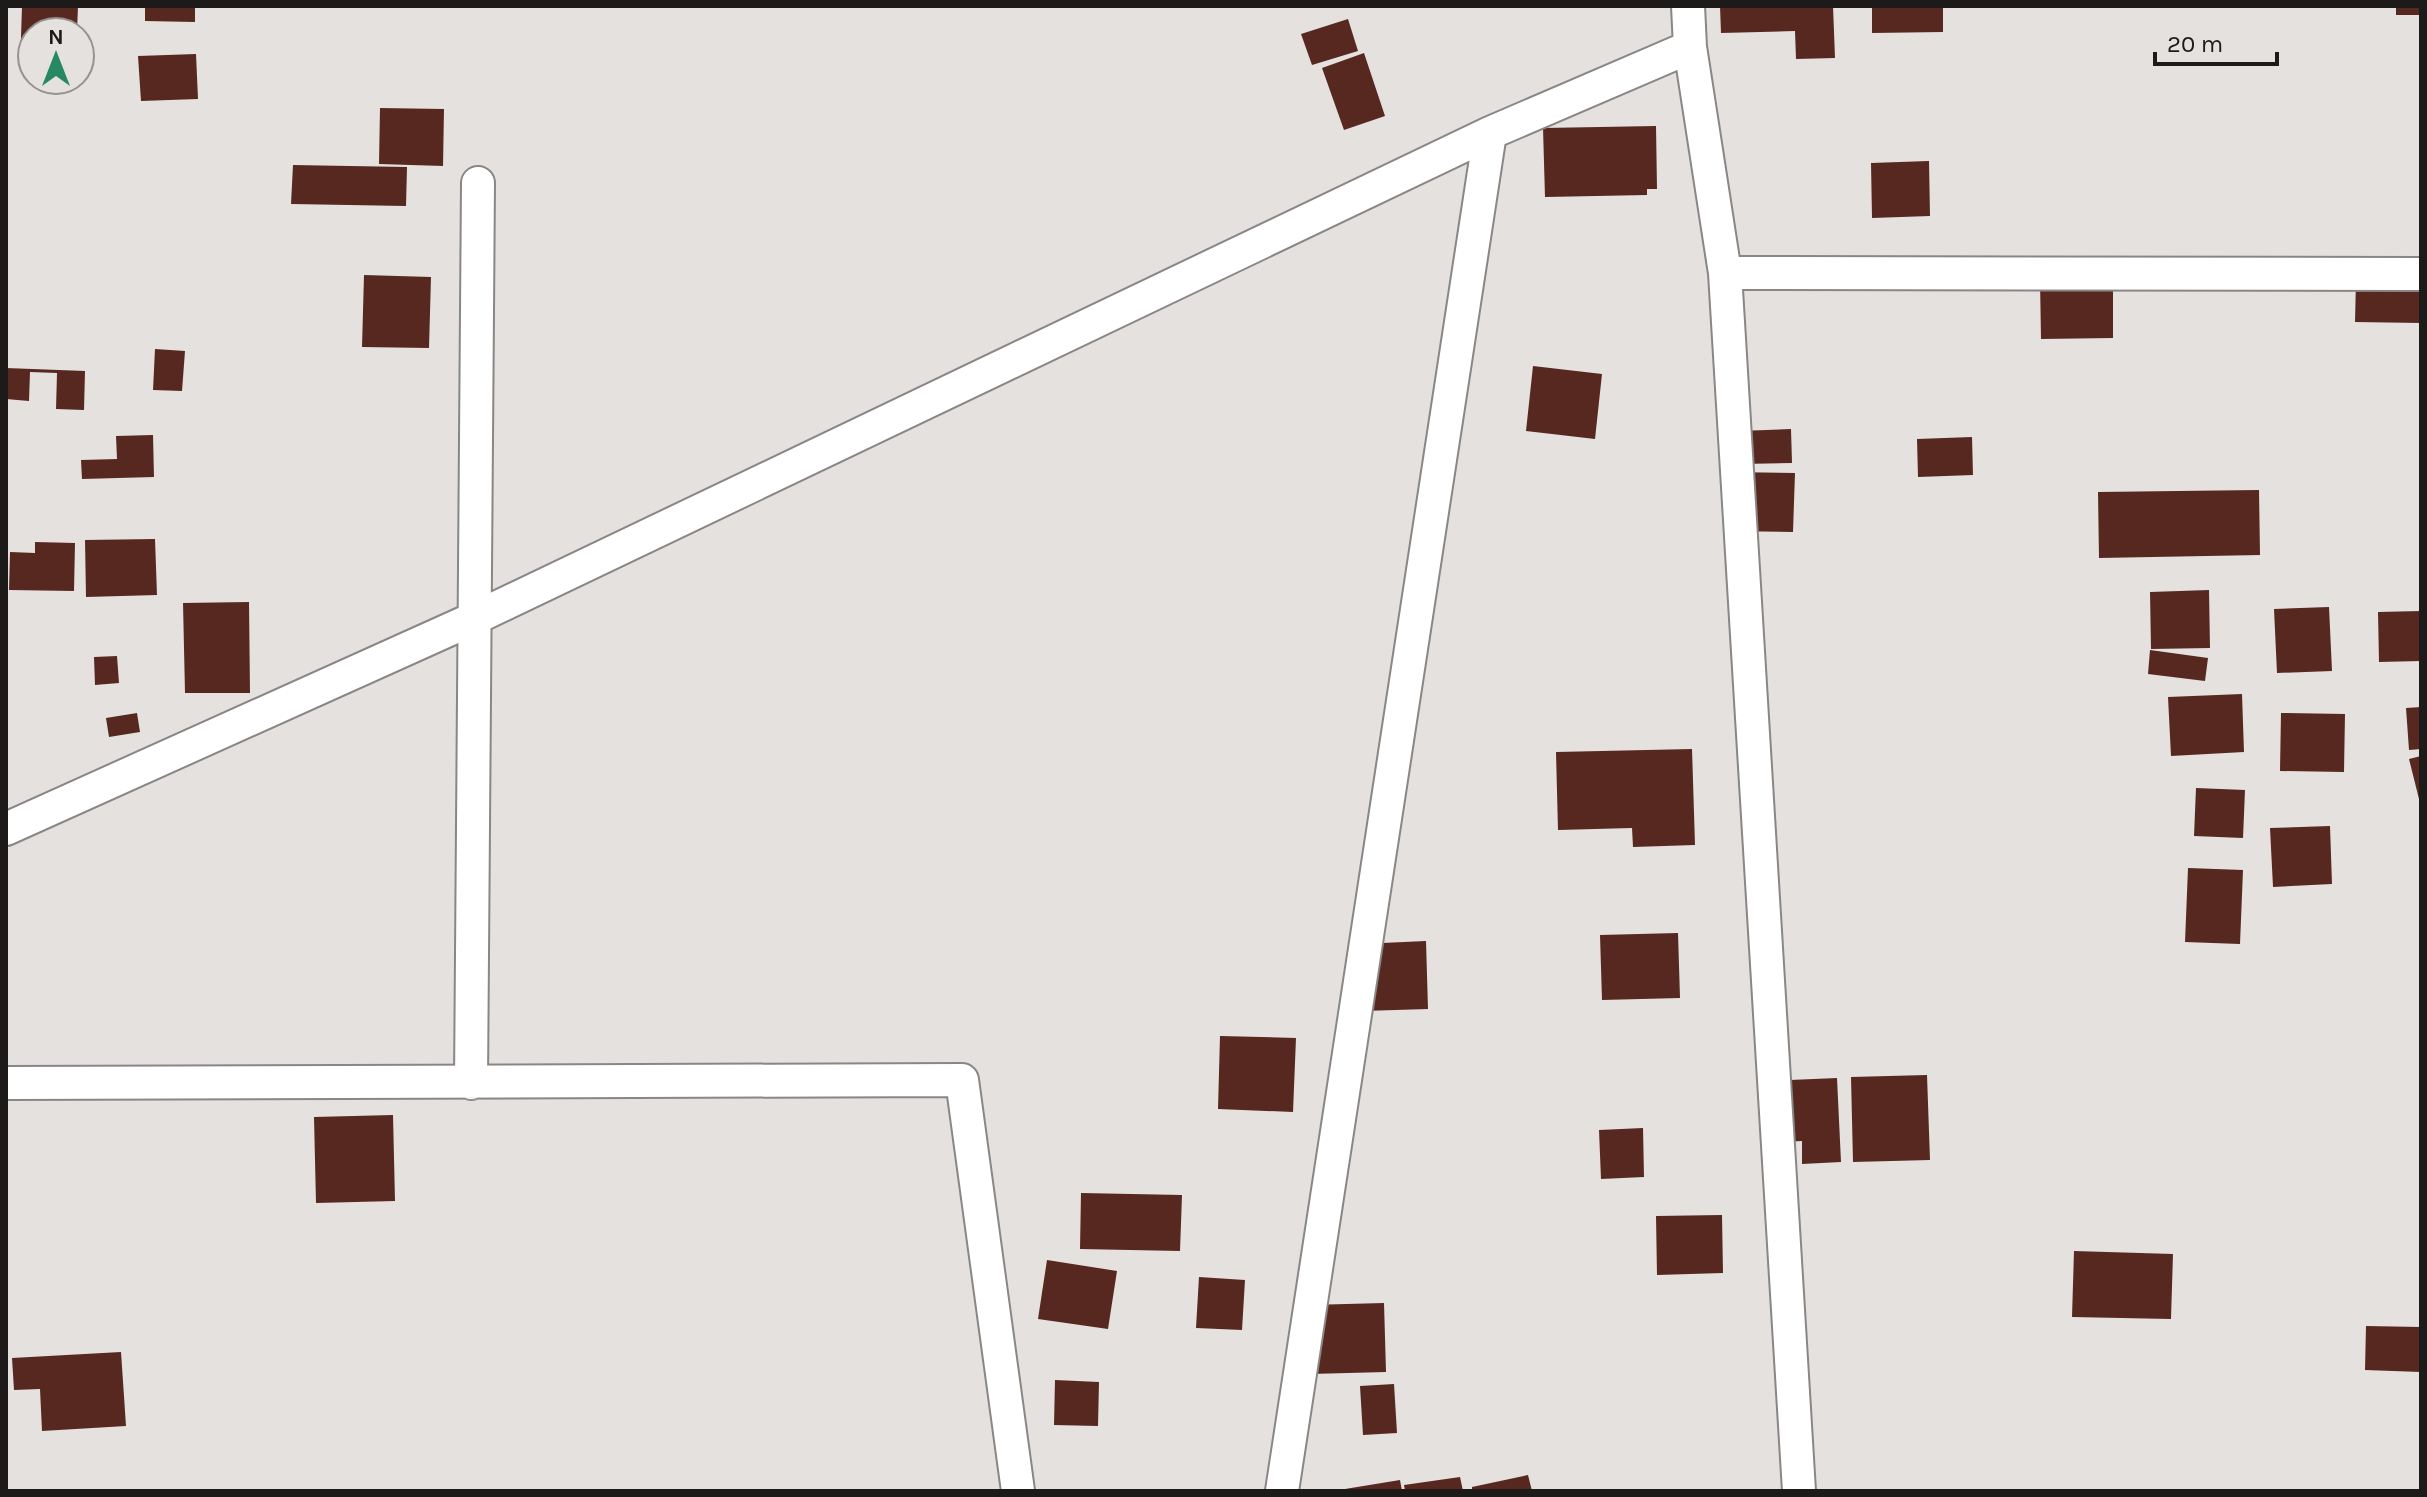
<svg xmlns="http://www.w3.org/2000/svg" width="2427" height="1497" viewBox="0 0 2427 1497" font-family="Karla,sans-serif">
<rect width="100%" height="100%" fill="#e5e1de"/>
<path fill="#572820" d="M22 6H78L77 32H32V69L20 68Z
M145 6H195V22L145 21Z
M1720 6H1833L1835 58 1796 59 1795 31 1721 33Z
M1872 6H1943V32L1872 33Z
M2396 6H2421V15H2396Z
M1348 19 1358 51 1312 65 1301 34Z
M1364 53 1385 116 1344 130 1322 68Z
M196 54 198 99 141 101 138 56Z
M380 108 444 109 443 166 379 164Z
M1656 126 1657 189H1647V195L1545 197 1543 128Z
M1929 161 1930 216 1872 218 1871 163Z
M293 165 407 167 406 206 291 204Z
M364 275 431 277 429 348 362 347Z
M2040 280H2113V338L2041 339Z
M2356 280 2421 281V323L2355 322Z
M155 349 185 351 182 391 153 390Z
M1533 366 1602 374 1595 439 1526 431Z
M6 368 85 371 84 410 56 409 57 373 30 372 29 401 6 399Z
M1791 429 1792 463 1741 464 1739 431Z
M153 435 154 477 82 479 81 460 117 459 116 436Z
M1972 437 1973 475 1918 477 1917 439Z
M1728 472 1795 473 1793 532 1726 531Z
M2259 490 2260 555 2099 558 2098 492Z
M155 539 157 595 86 597 85 540Z
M35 542 75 543 74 591 9 590 10 552 35 553Z
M2209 590 2210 648 2151 649 2150 592Z
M249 602 250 693H185L183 603Z
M2329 607 2332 671 2277 673 2274 609Z
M2421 611V661L2379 662 2378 612Z
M2150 650 2208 658 2205 681 2148 674Z
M117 656 119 683 95 685 94 657Z
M2242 694 2244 752 2171 756 2168 697Z
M2421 707V749L2409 750 2406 708Z
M137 713 140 732 109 737 106 718Z
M2281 713 2345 714 2344 772 2280 771Z
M1692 749 1695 845 1633 847 1632 828 1558 830 1556 752Z
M2421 756V799H2419L2409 759Z
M2196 788 2245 790 2243 838 2194 836Z
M2330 826 2332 884 2273 887 2270 828Z
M2188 868 2243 870 2240 944 2185 942Z
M1678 933 1680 998 1602 1000 1600 935Z
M1426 941 1428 1009 1363 1011 1360 944Z
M1220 1036 1296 1038 1293 1112 1218 1109Z
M1927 1075 1930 1160 1853 1162 1851 1077Z
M1837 1078 1841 1162 1802 1164V1141L1767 1143 1764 1081Z
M393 1115 395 1201 316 1203 314 1117Z
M1643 1128 1644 1177 1601 1179 1599 1130Z
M1081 1193 1182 1195 1180 1251 1080 1249Z
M1722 1215 1723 1273 1657 1275 1656 1216Z
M2074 1251 2173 1254 2171 1319 2072 1317Z
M1047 1260 1117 1271 1108 1329 1038 1319Z
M1199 1277 1245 1280 1242 1330 1196 1328Z
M1384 1303 1386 1372 1310 1374 1309 1305Z
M2366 1326 2421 1327V1372L2365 1370Z
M121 1352 126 1426 42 1431 40 1389 14 1390 12 1358Z
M1055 1380 1099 1382 1098 1426 1054 1425Z
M1394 1384 1397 1433 1363 1435 1360 1386Z
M1528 1475 1532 1491H1472V1487Z
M1460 1477 1463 1491H1405L1404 1485Z
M1400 1480 1402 1491H1345V1489Z"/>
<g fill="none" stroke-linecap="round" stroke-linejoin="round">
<defs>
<path id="street" d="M1688 6 1690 47 1725 273 1799 1491
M1725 273 2421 274
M6 829 475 618 1490 133 1690 47
M6 1083 962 1080 1018 1491
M471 1083 478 183
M1282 1491 1490 133"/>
</defs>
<use href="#street" stroke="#8a8685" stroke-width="36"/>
<use href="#street" stroke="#fff" stroke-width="32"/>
</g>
<rect width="2427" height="1497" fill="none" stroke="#1d1b1a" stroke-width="16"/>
<g transform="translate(56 56)"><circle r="38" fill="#e5e1de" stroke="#959290" stroke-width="2"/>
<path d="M0-6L14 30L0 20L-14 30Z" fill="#278963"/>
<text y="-12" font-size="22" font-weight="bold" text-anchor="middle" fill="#1d1b1a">N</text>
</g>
<path d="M2155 52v12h122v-12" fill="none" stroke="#1d1b1a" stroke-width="4"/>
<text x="2167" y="52" font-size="24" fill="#1d1b1a" stroke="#e5e1de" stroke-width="6" paint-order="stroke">20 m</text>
</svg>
